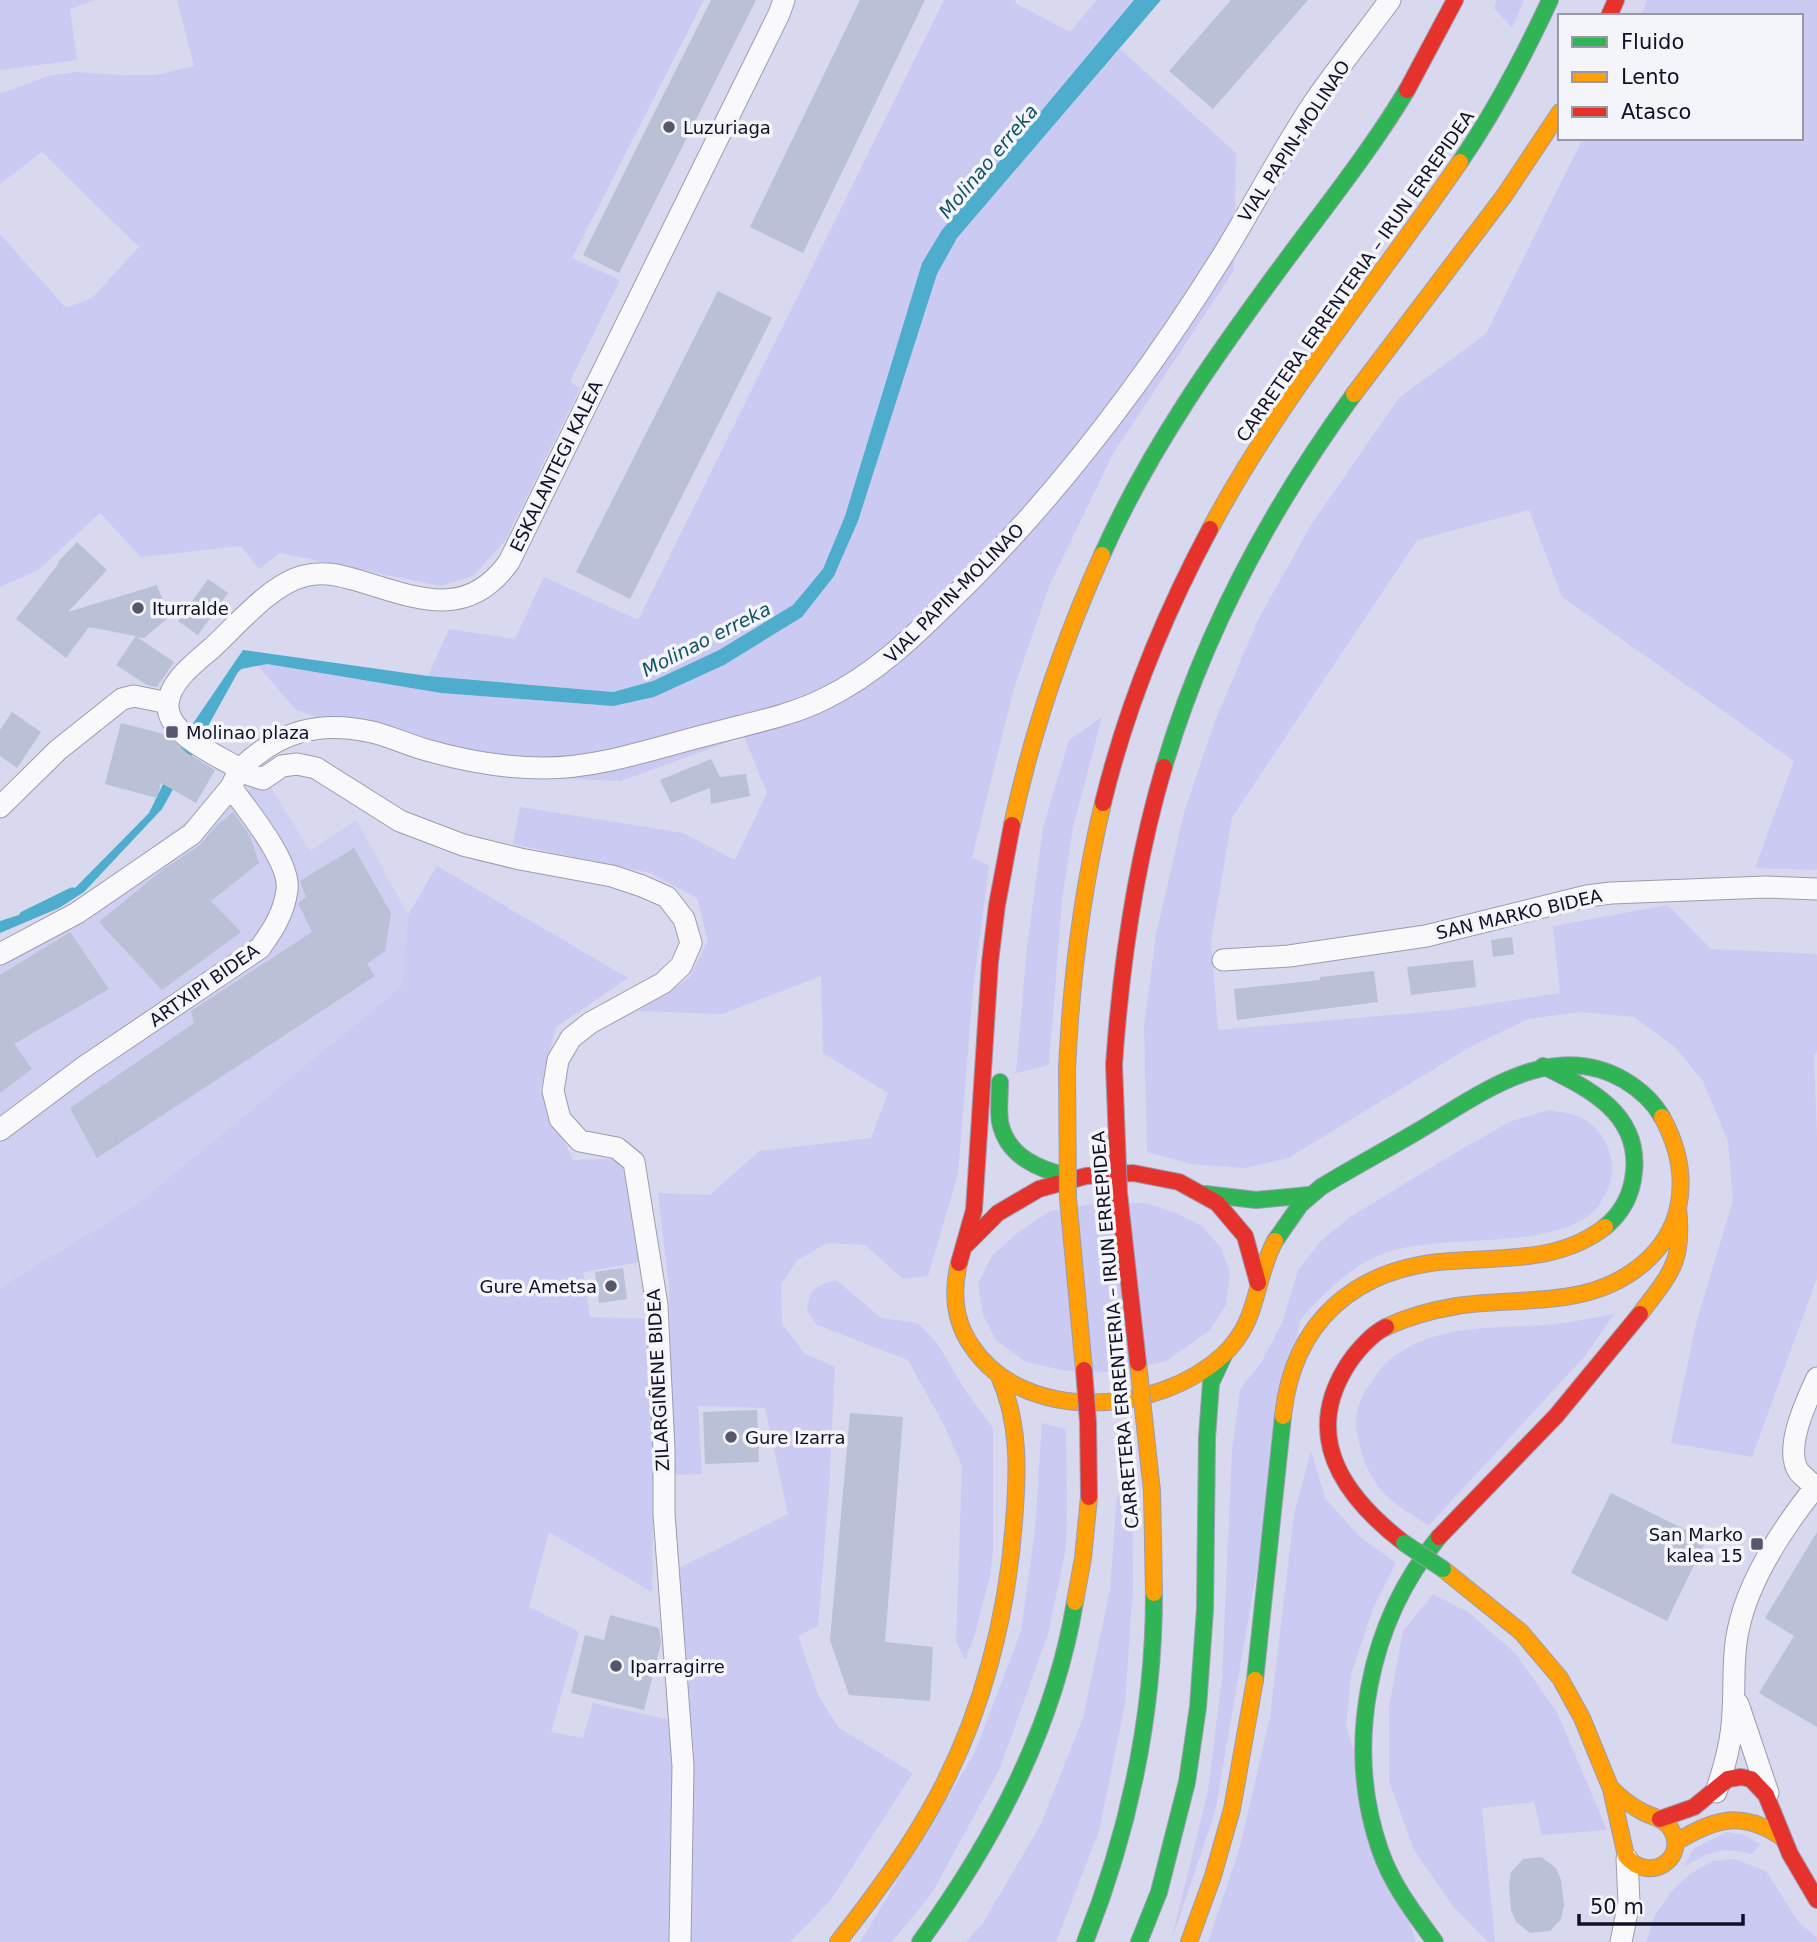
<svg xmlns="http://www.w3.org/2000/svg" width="1817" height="1942" viewBox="0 0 1817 1942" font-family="'DejaVu Sans',sans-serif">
<rect width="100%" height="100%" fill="#d8d8ee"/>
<path fill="#cfcff1" d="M267 781 310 851 356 820 408 915 402 986 137 1204 0 1288V945L74 905 199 812Z"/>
<path fill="#cacaf2" d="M0 0H94L70 9 77 60 0 70Z
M177 0H704L572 258 620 280 570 382 580 388 505 541 473 576 441 586 280 553 259 569 241 546 141 557 100 513 38 570 0 587V234L66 308 92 298 139 247 42 152 0 184V94L48 76 75 72 124 75H156L194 66Z
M944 0H1016L1015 3 1070 32 1097 0H1134L942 230 922 263 845 516 823 569 793 605 719 650 653 681 613 692 428 676 449 629 515 639 544 577 638 620Z
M1497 0H1524L1512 28 1494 8Z
M1647 0H1817V870L1755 868 1794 761 1562 597 1529 510 1417 540 1232 817 1211 941 1218 1030 1449 1010 1560 993 1553 926 1668 905 1711 949 1817 954V1051L1814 1056 1817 1137V1278L1752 1457 1671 1443 1696 1324 1733 1200 1728 1141 1703 1081 1675 1047 1634 1017 1580 1012 1528 1019 1470 1047 1288 1158 1245 1168 1191 1164 1147 1152 1144 1026 1156 935 1184 813 1215 721 1258 620 1311 525 1399 398 1486 334 1583 138H1801V16H1641Z
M1120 49 1236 153 1234 270 1113 454 1050 584 1014 688 972 857 989 866 973 989 958 1174 928 1276 903 1279 865 1245 827 1243 797 1260 781 1285 782 1323 804 1353 835 1367 829 1490 818 1626 798 1636 818 1695 839 1728 913 1773 830 1901 790 1942H0V1288L137 1204 402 986 408 915 437 866 628 978 556 1027 540 1091 573 1160 612 1159 626 1170 641 1262 583 1272 590 1317 650 1319 654 1408 652 1592 549 1532 529 1607 579 1632 551 1732 583 1738 593 1703 689 1724 675 1570 788 1514 765 1408 698 1406 702 1474 673 1475 669 1286 658 1193 710 1195 759 1151 871 1138 888 1093 823 1053 821 976 722 1014 638 1011 689 978 708 941 697 898 650 873 513 844 520 807 683 833 735 860 767 793 744 736 621 781 527 777 425 755 296 710 255 662 441 693 613 706 724 665 834 576 858 521 937 274 957 237Z
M1102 717 1073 827 1062 900 1049 1065 1016 1073 1027 946 1043 828 1069 740Z
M1549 1110C1572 1114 1590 1116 1603 1138 1613 1155 1616 1174 1606 1193 1603 1197 1601 1203 1598 1207 1555 1254 1442 1231 1382 1254 1348 1267 1324 1294 1300 1320L1215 1812 1171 1942 1208 1791 1222 1678 1232 1451 1240 1389 1261 1363 1283 1321 1298 1270 1321 1241 1350 1217 1465 1147 1512 1121Z
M1099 1203H1146L1176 1213 1202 1226 1221 1248 1230 1272 1226 1305 1209 1331 1166 1361 1114 1372 1067 1371 1026 1362 996 1340 983 1315 978 1284 991 1257 1016 1234 1050 1211Z
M836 1280 881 1318 918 1323 937 1343 967 1393 993 1428V1551L990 1576 975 1634 965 1660 956 1642 962 1466 943 1423 908 1360 817 1325 807 1311C810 1288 815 1286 836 1280Z
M1614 1314 1585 1356 1429 1525C1385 1500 1367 1484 1357 1433 1353 1415 1360 1398 1371 1383 1376 1376 1380 1367 1387 1362 1435 1321 1497 1330 1556 1324 1575 1322 1595 1317 1614 1314Z
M1042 1423 1066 1429 1067 1503 1066 1548 1048 1634 1000 1768 932 1893 892 1942H860L975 1752 1021 1631 1035 1530Z
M1311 1451 1325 1498 1358 1535 1396 1563 1372 1611 1351 1674 1346 1727 1416 1942H1208L1240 1847 1270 1717 1294 1514Z
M1117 1496H1132L1133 1585 1125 1704 1099 1831 1056 1942H966L983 1923 1041 1824 1083 1718 1110 1590Z
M1433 1594 1469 1613 1515 1653 1557 1712 1607 1830 1542 1835 1534 1802 1482 1808 1495 1942H1488L1452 1905 1414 1850 1389 1781V1707L1403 1631Z
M1727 1832 1744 1835 1761 1844 1751 1854C1721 1846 1710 1851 1684 1867L1693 1849Z
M1734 1859 1766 1871 1799 1923 1817 1937V1942H1646L1655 1915 1672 1891 1690 1874 1713 1861Z"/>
<path fill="#4eaccc" d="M1134 0H1161L957 238 937 274 858 521 834 576 802 617 724 665 654 697 613 706 441 693 255 662 249 663 238 672 162 809 84 892 59 908 0 933V921L44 907 76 887 149 813 192 725 243 650 428 676 613 692 653 681 719 650 793 605 823 569 845 516 922 263 942 230Z"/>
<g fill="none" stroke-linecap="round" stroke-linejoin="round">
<path stroke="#4eaccc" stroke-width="7" d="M238 666 264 661
M23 915 72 891"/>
</g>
<path fill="#bac0d5" d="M711 0H756L619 273 583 255Z
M860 0H925L803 253 750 227Z
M1231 0H1308L1213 109 1169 71Z
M718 291 772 318 630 599 576 572Z
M77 542 107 570 68 612 157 585 169 617 144 638 137 637 174 662 157 687 147 685 116 665 136 636 89 627 66 658 16 619 59 563 58 562Z
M208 579 228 593 198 635 178 621Z
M12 712 41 732 17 768 0 756V730Z
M121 723 167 735 187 753 215 770 196 803 161 783 157 798 105 784Z
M711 759 720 777 746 774 750 796 711 804 710 788 671 803 660 780Z
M233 812 250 836 259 863 211 901 241 932 162 990 99 922 161 871 200 845 215 827Z
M354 848 391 913 385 951 367 964 375 976 97 1158 70 1108 194 1023 191 1011 312 932 298 903 306 897 300 881Z
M70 932 109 989 14 1044 32 1069 0 1093V975Z
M1512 937 1514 954 1493 957 1491 940Z
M1473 960 1476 987 1411 995 1407 967Z
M1374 971 1378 1002 1237 1020 1234 989 1320 980V977Z
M623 1268 627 1299 599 1303 595 1272Z
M757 1410 759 1462 705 1464 703 1412Z
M850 1413 903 1417 885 1642 933 1647 930 1701 849 1695 830 1640Z
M1611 1493 1706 1540 1667 1621 1571 1573Z
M1817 1532V1727L1759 1693 1794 1636 1765 1618Z
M610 1615 659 1628 661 1643 644 1710 571 1693 585 1635 604 1640Z
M1541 1857 1556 1868 1561 1880 1564 1905 1561 1919 1550 1931 1530 1933 1516 1922 1511 1910 1509 1885 1511 1872 1523 1859Z"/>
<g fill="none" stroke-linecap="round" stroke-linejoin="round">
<defs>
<path id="street" d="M0 807 58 750 122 699 134 696 168 703
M0 954 77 913 192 834 231 787 240 769C217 755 167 735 168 705 169 681 196 662 212 648 237 625 271 584 304 576 322 571 339 575 356 580 415 597 466 622 509 562L779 14 784 0
M1223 960 1289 956 1426 936 1587 896 1611 893 1766 887 1817 889
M0 1130 84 1067 260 948C273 930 284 913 287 890 291 862 247 810 231 787
M1815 1487C1810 1482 1804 1477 1799 1472 1783 1449 1807 1400 1817 1378
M1738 1704 1768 1793
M1716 1792C1725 1765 1732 1740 1733 1712 1735 1685 1732 1658 1738 1631 1748 1580 1785 1525 1817 1485
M680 1942 683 1766 664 1514V1450L657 1305 634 1162 617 1148 580 1141 560 1119 553 1091 558 1060 571 1038 590 1023 663 983 681 966 691 943 684 919 667 897 642 886 612 876 520 859 463 845 400 821 316 768 297 764 282 766 263 779 250 775 240 769C279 731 319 720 372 732 389 736 406 744 423 749 461 760 503 768 543 768 601 768 658 747 714 733 751 723 790 716 824 699 882 671 925 625 971 580 1068 482 1150 372 1223 255 1255 203 1283 148 1317 98 1340 65 1366 33 1390 0
M1621 1942 1629 1902 1627 1859"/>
<path id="fast" d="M1460 162C1495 111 1524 56 1550 0
M1102 555C1149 449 1216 355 1284 263 1326 206 1371 150 1407 90
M1164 767C1204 632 1271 508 1354 394
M1543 1066C1588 1088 1640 1113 1634 1172 1632 1194 1622 1213 1605 1227
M1000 1082C1000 1095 998 1109 1000 1122 1007 1157 1040 1170 1071 1177
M1205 1194 1256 1200 1309 1195
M1275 1241 1300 1205 1321 1187C1352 1168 1386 1150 1418 1131 1479 1095 1551 1038 1624 1080 1639 1089 1653 1101 1662 1117
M1255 1680 1283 1416
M920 1942C994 1840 1054 1728 1075 1602
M1085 1942C1130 1829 1154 1715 1154 1593
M1139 1942 1159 1892 1187 1782 1198 1707 1205 1609 1207 1437 1211 1383 1225 1353
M1435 1942C1414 1913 1392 1885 1380 1850 1344 1746 1368 1622 1439 1537"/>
<path id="slow" d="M1354 394 1504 196 1560 112
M1210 529C1280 398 1376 284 1460 162
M1012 825C1032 732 1063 642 1102 555
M1067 1070C1071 979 1082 891 1103 803
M959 1263C952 1292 954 1320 971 1345 1023 1425 1158 1415 1223 1355 1260 1321 1253 1282 1275 1241
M1640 1314C1671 1273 1684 1262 1678 1208
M1386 1327C1410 1316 1432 1310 1457 1306 1523 1296 1591 1310 1645 1262 1662 1247 1673 1230 1678 1208 1685 1176 1678 1146 1662 1117
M1283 1416C1293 1321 1356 1267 1451 1261 1505 1257 1560 1262 1605 1227
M1152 1491 1154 1593
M1443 1569 1521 1632 1560 1678 1582 1718 1611 1789 1626 1856C1649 1884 1687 1859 1672 1831 1666 1819 1652 1817 1641 1811 1630 1805 1620 1797 1611 1788
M1075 1602 1083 1558 1089 1497
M1676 1842C1716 1818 1742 1810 1783 1838
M838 1942C874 1896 909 1849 937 1797 982 1714 1007 1617 1014 1522 1018 1472 1020 1423 999 1376
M1189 1942 1213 1876 1232 1809 1255 1680"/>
<path id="jam" d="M1609 16 1616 0
M1407 90 1455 0
M1103 803C1126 708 1164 615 1210 529
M1114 1065C1121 963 1135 865 1164 767
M966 1245 998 1213 1039 1189 1086 1176 1133 1173 1179 1182 1217 1203 1245 1236 1258 1283
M959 1263 974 1210 990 962 997 905 1012 825
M1386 1327C1371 1334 1353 1355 1345 1369 1302 1441 1347 1499 1404 1543
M1439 1537 1556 1416 1640 1314
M1660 1819 1694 1807 1728 1779 1741 1777 1751 1779 1766 1795 1790 1854 1817 1900"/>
</defs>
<use href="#street" stroke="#9c9cb0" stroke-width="23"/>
<use href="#fast" stroke="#9c9cb0" stroke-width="18"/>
<use href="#slow" stroke="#9c9cb0" stroke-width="18"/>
<use href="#jam" stroke="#9c9cb0" stroke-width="18"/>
<use href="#street" stroke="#f9f9fc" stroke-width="21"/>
<use href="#fast" stroke="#30b455" stroke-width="16"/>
<use href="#slow" stroke="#ff9f0a" stroke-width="16"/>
<use href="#jam" stroke="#e5322d" stroke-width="16"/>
<defs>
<path id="fast-bridge" d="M1404 1543 1443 1569"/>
<path id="slow-bridge" d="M1067 1070 1068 1198 1084 1370
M1138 1363 1152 1491"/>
<path id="jam-bridge" d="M1114 1065 1119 1193 1138 1363
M1084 1370 1088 1422 1089 1497"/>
</defs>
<use href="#fast-bridge" stroke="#9c9cb0" stroke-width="18" stroke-linecap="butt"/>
<use href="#slow-bridge" stroke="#9c9cb0" stroke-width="18" stroke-linecap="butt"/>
<use href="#jam-bridge" stroke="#9c9cb0" stroke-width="18" stroke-linecap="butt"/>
<use href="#fast-bridge" stroke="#30b455" stroke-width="16"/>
<use href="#slow-bridge" stroke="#ff9f0a" stroke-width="16"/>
<use href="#jam-bridge" stroke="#e5322d" stroke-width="16"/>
</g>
<g fill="#57566c" stroke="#f4f4fb" stroke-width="2.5">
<circle cx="669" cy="127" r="7"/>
<circle cx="138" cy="608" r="7"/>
<rect x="165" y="725" width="14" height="14" rx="3.5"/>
<circle cx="611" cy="1286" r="7"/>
<circle cx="731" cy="1437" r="7"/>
<rect x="1750" y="1537" width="14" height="14" rx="3.5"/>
<circle cx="616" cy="1666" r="7"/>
</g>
<g text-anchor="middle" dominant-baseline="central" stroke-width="7" stroke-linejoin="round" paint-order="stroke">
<g font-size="18" fill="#111026" stroke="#f4f4fb" text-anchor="start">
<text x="683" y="127">Luzuriaga</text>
<text x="152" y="608">Iturralde</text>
<text x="186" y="732">Molinao plaza</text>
<text x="597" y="1286" text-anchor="end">Gure Ametsa</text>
<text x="745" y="1437">Gure Izarra</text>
<text x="1743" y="1534" text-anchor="end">San Marko<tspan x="1743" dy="21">kalea 15</tspan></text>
<text x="630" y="1666">Iparragirre</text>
</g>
<g font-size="18" fill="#111026" stroke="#f4f4fb">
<text transform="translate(1294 141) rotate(-57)">VIAL PAPIN-MOLINAO</text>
<text transform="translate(1355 276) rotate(-55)">CARRETERA ERRENTERIA – IRUN ERREPIDEA</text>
<text transform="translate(556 466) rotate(-64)">ESKALANTEGI KALEA</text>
<text transform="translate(954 593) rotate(-45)">VIAL PAPIN-MOLINAO</text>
<text transform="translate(1519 914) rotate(-13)">SAN MARKO BIDEA</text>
<text transform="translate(204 985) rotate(-35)">ARTXIPI BIDEA</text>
<text transform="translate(1115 1330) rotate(-95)">CARRETERA ERRENTERIA – IRUN ERREPIDEA</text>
<text transform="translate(658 1380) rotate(-93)">ZILARGIÑENE BIDEA</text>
</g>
<g font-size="19" font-style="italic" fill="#105165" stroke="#f4f4fb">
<text transform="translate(988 161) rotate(-50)">Molinao erreka</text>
<text transform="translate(706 639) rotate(-27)">Molinao erreka</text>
</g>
</g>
<rect x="1558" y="14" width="245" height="126" fill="#f4f4fb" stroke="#9999a6" stroke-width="2"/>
<rect x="1572" y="37" width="35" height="10" fill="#30b455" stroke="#9999a6" stroke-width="2"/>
<text x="1621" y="49" font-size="21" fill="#111026">Fluido</text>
<rect x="1572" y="72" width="35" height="10" fill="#ff9f0a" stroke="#9999a6" stroke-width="2"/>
<text x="1621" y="84" font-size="21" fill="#111026">Lento</text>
<rect x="1572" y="107" width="35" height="10" fill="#e5322d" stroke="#9999a6" stroke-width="2"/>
<text x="1621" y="119" font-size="21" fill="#111026">Atasco</text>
<path d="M1579 1914v10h164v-10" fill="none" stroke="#111026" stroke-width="3.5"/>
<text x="1590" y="1914" font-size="21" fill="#111026" stroke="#f4f4fb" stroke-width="5" paint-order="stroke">50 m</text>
</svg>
